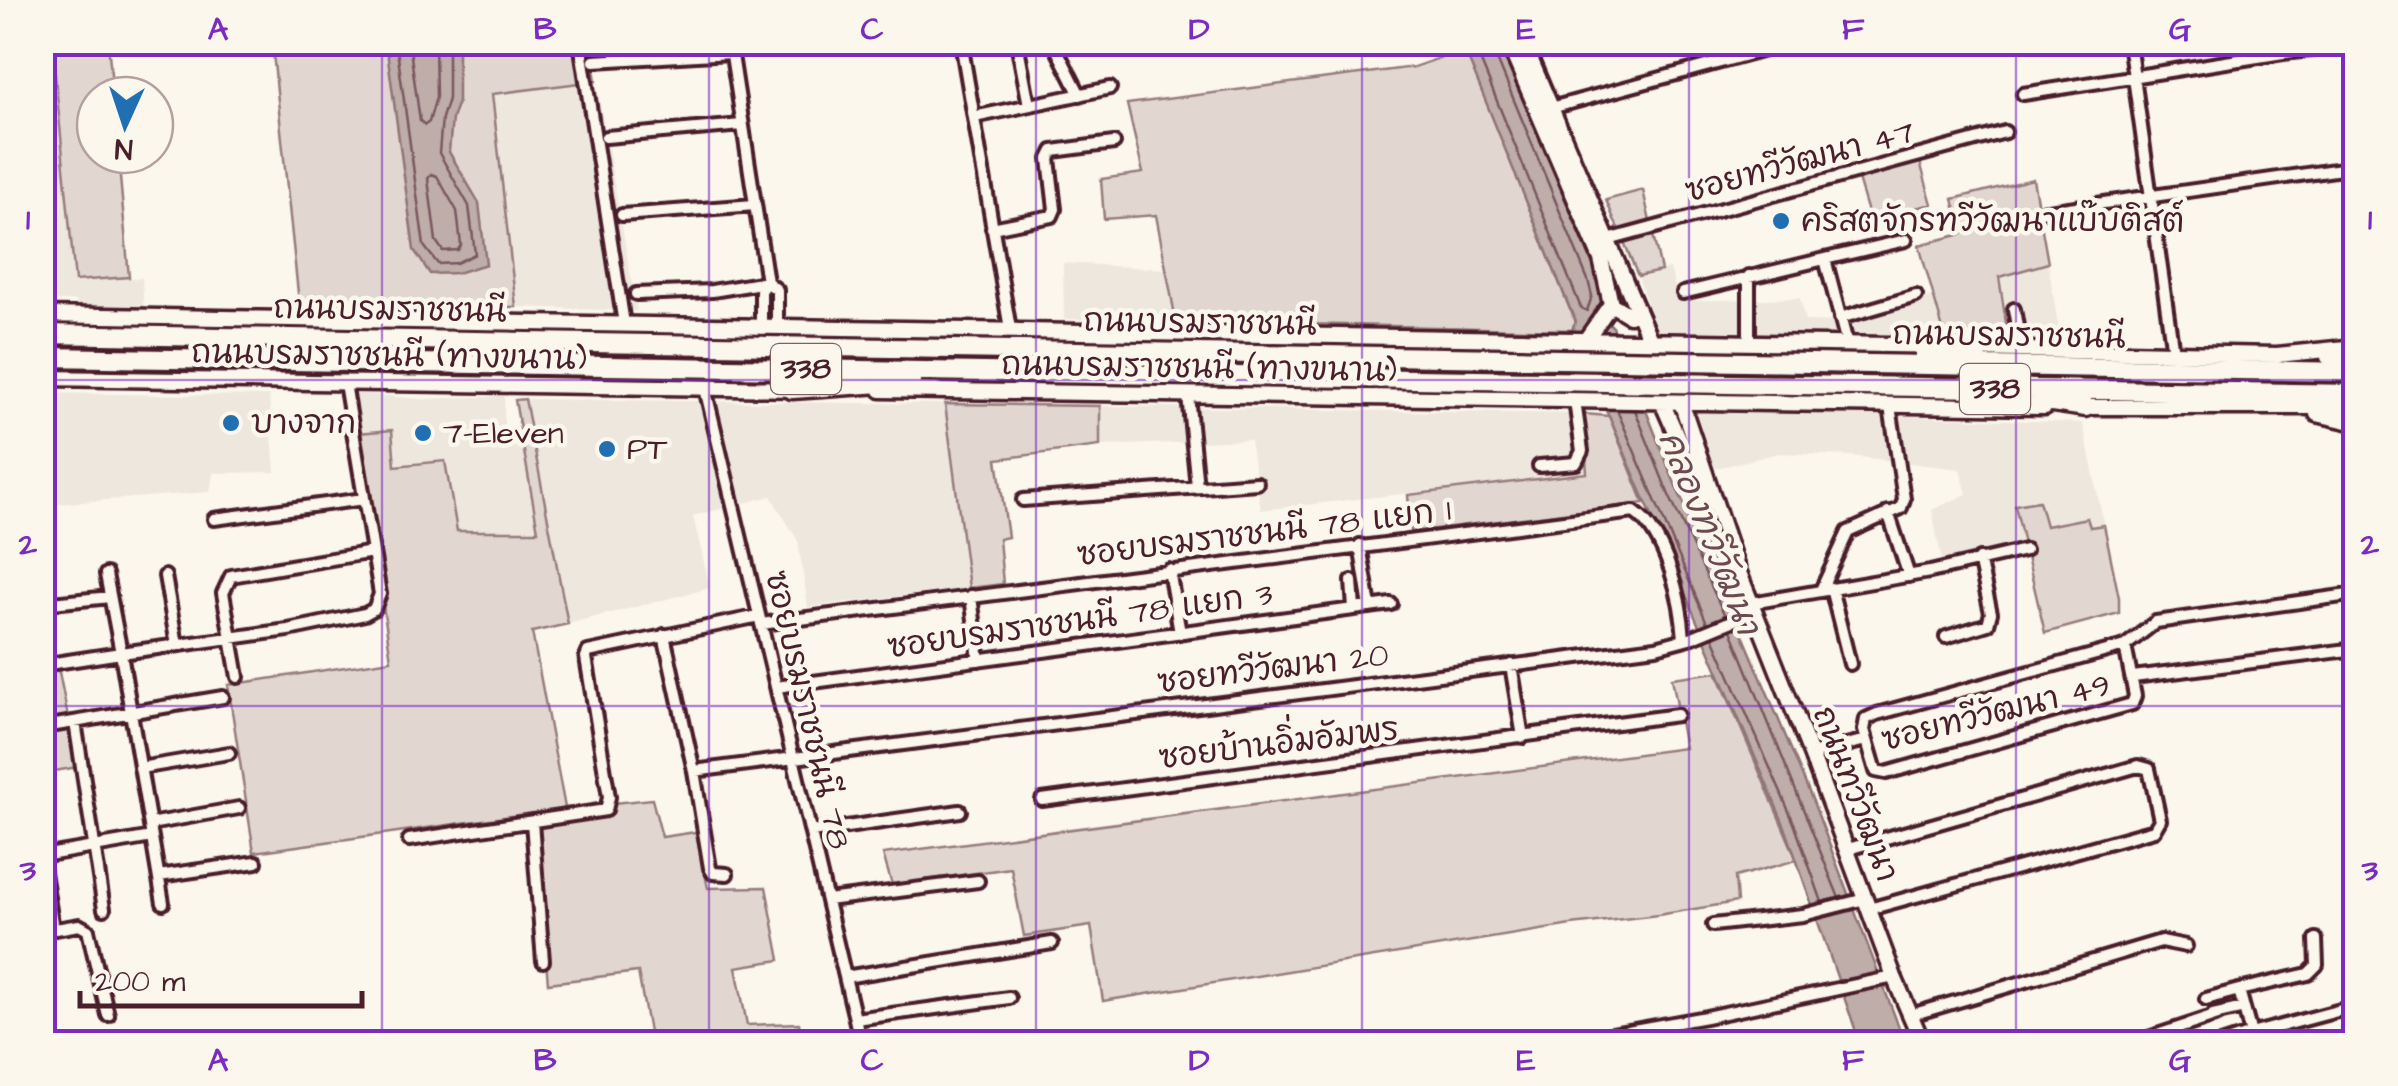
<svg xmlns="http://www.w3.org/2000/svg" width="2398" height="1086" viewBox="0 0 2398 1086" font-family="'Architects Daughter','Playpen Sans Thai',sans-serif">
<rect width="100%" height="100%" fill="#fbf7ec"/>
<filter id="ink" filterUnits="userSpaceOnUse"><feTurbulence type="fractalNoise" baseFrequency=".01" numOctaves="2"/><feDisplacementMap in="SourceGraphic" scale="20" xChannelSelector="R" yChannelSelector="G"/><feConvolveMatrix kernelMatrix="1 2 1 2 8 2 1 2 1" color-interpolation-filters="sRGB"/></filter>
<g filter="url(#ink)">
<path fill="#eee7de" d="M52 42 75 280 142 278 144 311 77 312 76 301H43L42 43Z
M596 81 637 311 516 307 492 94Z
M1063 263 1166 269 1176 321 1064 319Z
M2048 263 2061 343H2009L1998 277Z
M1670 268 1679 301 1800 298 1805 321 1847 322 1934 296 1946 340 1657 333 1638 276Z
M43 393 269 396 275 472 213 473 210 492 43 505Z
M352 393 421 399 504 396V442L522 444 538 531H457L445 462 395 466 358 433Z
M525 399 945 404 969 588 808 607 798 541 771 496 693 516 710 588 568 624Z
M1100 406 1583 414 1587 473 1261 510 1250 440 1100 446Z
M1703 408 2083 423 2104 525 2046 526 2024 545 1942 563 1932 510 1967 494 1960 469 1851 456 1779 453 1713 469 1691 413Z"/>
<path fill="#e2d7d0" stroke="#967b7e" stroke-width="2.5" d="M52 43H108L113 95H95V155H118L129 277 75 281Z
M272 43H590L596 81 492 94 516 307 299 303Z
M1465 49 1575 322 1572 330 1176 321 1156 215 1104 219 1101 179 1143 173 1127 104 1414 67Z
M1920 162 1932 204 1870 219 1858 179Z
M2033 179 2048 263 1999 277 2009 343 1946 340 1919 245 1962 234 1953 199Z
M1643 190 1661 271 1638 276 1606 200Z
M43 341 1581 367 1586 376 43 352Z
M525 399 568 624 532 632 565 808 652 799 662 837 696 832 708 888 766 887 780 960 736 967 747 1025 799 1023 802 1043H651L638 972 548 983 533 813 254 852 228 685 391 660 358 433 392 430 395 466 445 461 457 531H538L515 400Z
M945 404 1100 406V446L997 459 1008 537 999 539 1003 584 969 588Z
M1583 414 1609 416 1644 503 1411 532 1408 495 1587 473Z
M2039 501 2046 526 2087 518 2090 527 2104 525 2119 598V613L2045 633 2015 505Z
M58 667 78 767 43 773 42 669Z
M1717 672 1797 860 1735 877 1737 902 1658 915 1571 925 1103 1001 1091 926 1024 936 1011 868 892 885 883 854 1685 748 1672 678Z"/>
<path fill="#bfadaa" stroke="#907477" stroke-width="2.5" d="M386 43H458V101L452 119 449 152 479 203 486 264 457 273 430 274 414 250Z
M1462 43H1499L1598 277 1602 295 1599 314 1613 327 1677 489 1714 566 1812 799 1905 1043H1860L1785 827 1609 416C1596 393 1564 349 1575 321Z"/>
<g fill="none" stroke-linecap="round" stroke-linejoin="round">
<path stroke="#79585e" stroke-width="2.5" d="M396 42 424 246 438 264 456 263 475 254 469 206 439 153 442 118 448 99V42
M409 42 420 121 425 125 429 122 436 97 435 42
M1473 42 1581 308 1587 311 1592 296 1588 280 1490 42
M431 174 437 176 457 211 461 245 458 250 443 251 436 241 428 179Z
M1617 410 1707 623
M1635 410 1668 493 1725 616
M1731 630 1839 898
M1713 637 1794 823 1822 902"/>
<defs>
<path id="street" d="M580 42 624 324
M961 42 1010 329
M1017 42 1029 105
M1053 42 1080 95
M2129 42 2173 353
M594 61 731 53
M2023 94 2283 53 2356 45
M1551 108 1794 42
M974 117 1110 88
M606 137 742 125
M2041 212 2356 167
M622 215 755 205
M992 228 1052 216 1055 209 1049 159 1053 151 1114 143
M1608 240 2005 132
M1825 259 1906 240
M1749 276V341
M1683 293 1825 259 1847 343
M636 294 712 291 767 282 730 42
M2014 309 2021 350
M1840 318 1916 296
M761 326V291L767 282 777 290V326
M705 388 861 1044
M1188 395 1197 487
M1539 466 1576 463 1582 451 1575 401
M1023 500 1257 483
M1888 512 1909 576
M214 519 364 499
M1360 545 1370 607
M1169 570 1180 633
M165 576 177 645
M1352 581 1354 609
M1831 588 1850 664
M1821 590 1848 532 1901 508 1904 499 1890 406
M971 596 979 660
M1751 603 1930 572 2025 550
M42 604 110 597
M761 624 1634 512C1667 534 1682 603 1684 639
M664 635 694 771 710 868 713 873 727 874
M1946 637 1988 624 1991 613 1979 559
M2125 646 2135 696 2132 704 1886 773 1876 771 1864 730 1866 719 1877 714 2125 646 2156 622 2356 594
M42 665 121 653 106 574
M1511 665 1523 737
M238 677 223 593 231 576 373 552
M2133 677 2356 649
M776 687 1391 604
M75 722 104 909
M56 725 223 697
M1811 754 1866 740
M140 768 229 753
M694 771 1656 647 1693 637 1754 612
M1042 800 1677 715
M532 822 543 961
M150 824 239 808
M811 832 960 811
M409 840 606 810 609 797 586 657 588 652 759 616
M1848 849 2138 766 2149 769 2160 820 2154 830 1869 909
M42 856 152 837
M42 859 52 923 56 929 79 925 88 930 108 1015
M159 876 256 862
M827 900 978 881
M163 903 121 653 288 630 365 614 374 609 380 594 345 383
M1713 925 1803 915 1865 899
M2316 939 2317 965 2308 974 2239 990 2251 1034 2356 1006
M845 977 1052 943
M2206 999 2239 990
M2348 1009 2351 1044
M1911 1015 2161 941 2186 946
M2213 1015 2244 1008
M855 1019 1009 998
M1556 1044 1706 1017 1894 977
M2130 1044 2218 1015
M2221 1044 2251 1034"/>
<path id="secondary" d="M1508 42 1601 259 1611 304 1587 338
M1523 42 1650 340
M1611 304 1629 315 1638 312
M42 315 1951 346
M1973 349 2277 355 2356 347
M2328 357 2356 358
M42 378 800 389
M881 390 2045 407
M1662 402 1706 502
M1681 402 1736 565 1811 754 1894 977 1923 1044
M2076 407H2350
M2317 414 2356 423"/>
<path id="primary" d="M2340 408 2356 412"/>
<path id="highway" d="M42 334 2356 372
M1924 354 1981 350
M42 357 2356 394
M792 389 911 381
M2032 399 2086 407"/>
</defs>
<use href="#street" stroke="#4a1f2b" stroke-width="18"/>
<use href="#secondary" stroke="#4a1f2b" stroke-width="21"/>
<use href="#primary" stroke="#4a1f2b" stroke-width="22"/>
<use href="#highway" stroke="#4a1f2b" stroke-width="25"/>
<use href="#street" stroke="#fbf7ec" stroke-width="10"/>
<use href="#secondary" stroke="#fbf7ec" stroke-width="14"/>
<use href="#primary" stroke="#fbf7ec" stroke-width="15"/>
<use href="#highway" stroke="#fbf7ec" stroke-width="18"/>
</g>
</g>
<path fill="none" stroke="#7b2cbf" stroke-width="2.5" stroke-opacity="0.55" d="M382 42V1044M709 42V1044M1036 42V1044M1362 42V1044M1689 42V1044M2016 42V1044M42 380H2356M42 706H2356"/>
<g fill="#1f6fb2" stroke="#fbf7ec" stroke-width="4">
<circle cx="1781" cy="221" r="10"/>
<circle cx="231" cy="423" r="10"/>
<circle cx="423" cy="433" r="10"/>
<circle cx="607" cy="449" r="10"/>
</g>
<g text-anchor="middle" dominant-baseline="central" stroke-width="9" stroke-linejoin="round" paint-order="stroke">
<g fill="#fbf7ec" stroke="#7f6065" stroke-width="2.5">
<rect x="771" y="344" width="70" height="50" rx="8"/>
<rect x="1960" y="364" width="70" height="50" rx="8"/>
</g>
<g font-size="30" font-weight="bold" fill="#4a1f2b">
<text x="806" y="369">338</text>
<text x="1995" y="389">338</text>
</g>
<g font-size="32" fill="#4a1f2b" stroke="#fbf7ec">
<text transform="translate(1800 162) rotate(-15)">ซอยทวีวัฒนา 47</text>
<text transform="translate(390 310) rotate(1)">ถนนบรมราชชนนี</text>
<text transform="translate(1200 323) rotate(1)">ถนนบรมราชชนนี</text>
<text transform="translate(2009 336) rotate(1)">ถนนบรมราชชนนี</text>
<text transform="translate(389 356) rotate(1)">ถนนบรมราชชนนี (ทางขนาน)</text>
<text transform="translate(1199 368) rotate(1)">ถนนบรมราชชนนี (ทางขนาน)</text>
<text transform="translate(1264 533) rotate(-7)">ซอยบรมราชชนนี 78 แยก 1</text>
<text transform="translate(1080 621) rotate(-8)">ซอยบรมราชชนนี 78 แยก 3</text>
<text transform="translate(1273 669) rotate(-7)">ซอยทวีวัฒนา 20</text>
<text transform="translate(807 710) rotate(77)">ซอยบรมราชชนนี 78</text>
<text transform="translate(1996 713) rotate(-14)">ซอยทวีวัฒนา 49</text>
<text transform="translate(1279 744) rotate(-7)">ซอยบ้านอิ่มอัมพร</text>
<text transform="translate(1855 794) rotate(69)">ถนนทวีวัฒนา</text>
</g>
<g font-size="32" fill="#4a1f2b" stroke="#fbf7ec" text-anchor="start">
<text x="1801" y="221">คริสตจักรทวีวัฒนาแบ๊บติสต์</text>
<text x="251" y="423">บางจาก</text>
<text x="443" y="433">7-Eleven</text>
<text x="627" y="449">PT</text>
</g>
<g font-size="35" font-style="italic" fill="#6d4a51" stroke="#fbf7ec">
<text transform="translate(1709 533) rotate(68)">คลองทวีวัฒนา</text>
</g>
</g>
<rect width="2398" height="1086" fill="none" stroke="#fbf7ec" stroke-width="110"/>
<g transform="translate(125 125) rotate(183)"><circle r="48" fill="#fbf7ec" stroke="#b4a19f" stroke-width="2.5"/>
<path d="M0-8L18 38L0 25L-18 38Z" fill="#1f6fb2"/>
<text y="-15" font-size="28" font-weight="bold" text-anchor="middle" fill="#4a1f2b">N</text>
</g>
<path d="M80 991v15h282v-15" fill="none" stroke="#4a1f2b" stroke-width="5"/>
<text x="95" y="991" font-size="30" fill="#4a1f2b" stroke="#fbf7ec" stroke-width="8" paint-order="stroke">200 m</text>
<rect x="55" y="55" width="2288" height="976" fill="none" stroke="#7b2cbf" stroke-width="4"/>
<g font-size="32" text-anchor="middle" font-weight="bold" fill="#7b2cbf">
<text x="218" y="39">A</text>
<text x="545" y="39">B</text>
<text x="872" y="39">C</text>
<text x="1199" y="39">D</text>
<text x="1526" y="39">E</text>
<text x="1853" y="39">F</text>
<text x="2180" y="39">G</text>
<text x="28" y="229">1</text>
<text x="2370" y="229">1</text>
<text x="28" y="554">2</text>
<text x="2370" y="554">2</text>
<text x="28" y="880">3</text>
<text x="2370" y="880">3</text>
<text x="218" y="1070">A</text>
<text x="545" y="1070">B</text>
<text x="872" y="1070">C</text>
<text x="1199" y="1070">D</text>
<text x="1526" y="1070">E</text>
<text x="1853" y="1070">F</text>
<text x="2180" y="1070">G</text>
</g>
</svg>
